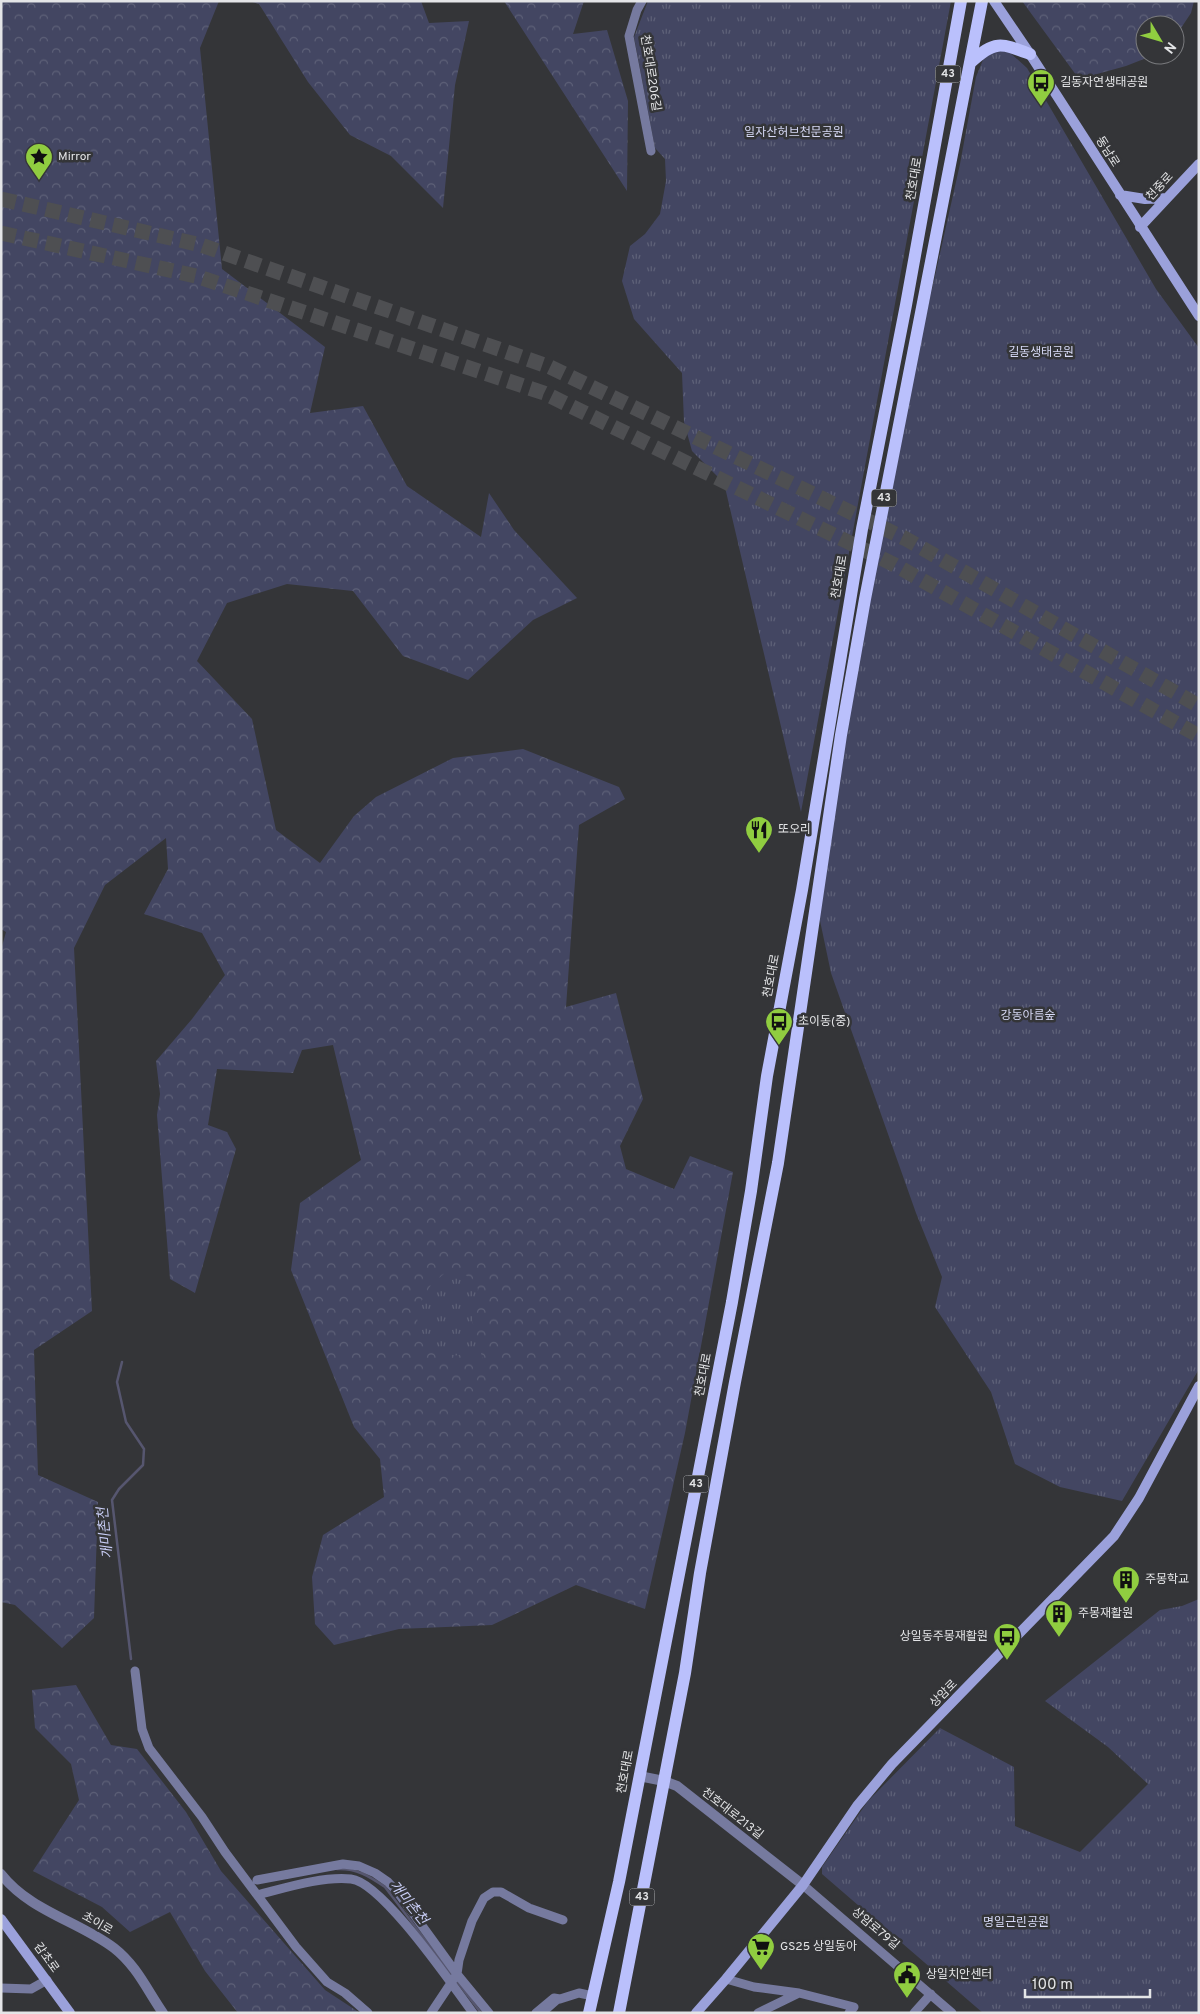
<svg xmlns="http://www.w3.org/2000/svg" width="1200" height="2014" viewBox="0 0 1200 2014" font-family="Overpass,'Noto Sans KR',sans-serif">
<defs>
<pattern id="forest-crowns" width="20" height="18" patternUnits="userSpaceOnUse" patternTransform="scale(1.25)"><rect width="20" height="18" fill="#434662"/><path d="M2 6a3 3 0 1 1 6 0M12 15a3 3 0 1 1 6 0" fill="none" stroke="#5e6178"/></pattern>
<pattern id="park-tufts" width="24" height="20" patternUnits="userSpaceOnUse" patternTransform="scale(1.25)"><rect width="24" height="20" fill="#434662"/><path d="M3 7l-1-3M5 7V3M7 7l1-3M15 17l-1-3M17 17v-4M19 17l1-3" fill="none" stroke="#5e6178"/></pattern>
</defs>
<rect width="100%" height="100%" fill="#343538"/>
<path fill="url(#forest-crowns)" d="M1 1H219L200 48 222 269 325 347 310 413 363 406 407 486 481 537 489 493 514 530 577 598 533 620 468 680 403 656 353 591 287 584 227 603 197 661 252 719 276 830 320 863 354 816 376 797 453 758 523 749 619 787 625 799 579 825 566 1007 616 993 643 1099 620 1146 626 1169 674 1189 690 1156 733 1172 685 1433 645 1609 576 1585 492 1625 399 1629 334 1645 315 1624 312 1577 323 1535 384 1497 380 1459 354 1427 291 1270 300 1203 361 1160 333 1045 302 1050 293 1073 217 1069 208 1125 227 1132 236 1149 195 1293 170 1279 157 1115 160 1094 156 1061 192 1019 225 975 202 933 144 914 168 869 166 838 105 885 74 948 92 1311 34 1350 38 1475 98 1502 94 1618 62 1648 15 1605 1 1602V950L6 932 1 929Z
M249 1H421L429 23 469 21 455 85 443 208 391 156 350 135 308 82 259 4Z
M504 1H584L573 34 607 30 628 101 627 191Z
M1022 1H1194L1191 13 1175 37V25H1145V55H1154L1126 66 1079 79Z
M76 1685 111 1745 137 1749 186 1812 221 1871 325 1990 360 2013H238L205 1971 170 1912 130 1932 102 1907 33 1871 79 1800 71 1764 35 1728 32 1690Z"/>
<path fill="url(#park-tufts)" d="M648 1H951L801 812 724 483 692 451 684 422 682 373 634 319 622 281 630 246 645 234 660 214 666 181 665 159 655 148 634 37Z
M995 50H1007L1027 68 1156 289 1199 348V1369L1122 1501 1060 1487 1015 1464 991 1392 935 1307 942 1277 916 1213 831 973 814 892 877 535 960 164 976 77 985 55Z
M460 1272 472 1279 478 1289C468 1323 473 1329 484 1362H477L468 1354 451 1356 431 1348 417 1329 418 1307 431 1285 445 1273Z
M1199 1599V2013H983L822 1874V1867L868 1801 940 1728 1014 1767 1015 1826 1080 1852 1148 1784 1108 1747 1045 1701 1160 1610 1182 1606Z"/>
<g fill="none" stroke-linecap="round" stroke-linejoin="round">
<path stroke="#56566f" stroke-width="2.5" d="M122 1362 117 1382 126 1422 144 1449 143 1465 119 1489 112 1500 131 1659
M337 1869C356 1868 369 1876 385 1887L451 1974
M456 1980 481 2013"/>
<path stroke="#4e4f52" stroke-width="15" stroke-dasharray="15 8" stroke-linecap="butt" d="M1 199 201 245 550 367 906 539 1199 706
M1 233 196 276 544 393 895 565 1199 736"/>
<path stroke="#767a9f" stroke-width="6" d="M544 2013 560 1999"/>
<path stroke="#767a9f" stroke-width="9" d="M642 1 637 10 629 36 651 151
M135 1671 142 1729 149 1748 202 1817 225 1852 296 1947 327 1982 345 1993 368 2013
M257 1880 343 1864 359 1866 375 1873 388 1882 399 1894 457 1974 489 2013
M803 1885 952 2013
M257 1895C285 1888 322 1876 351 1879 382 1882 452 1985 473 2013
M726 1979 754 1987 799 1993 854 2007 849 2013
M1 1988 31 1989 47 1980
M431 2013 457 1974 459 1960 472 1921 484 1898 493 1892H501L529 1908 563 1920
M536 2013 554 1998 560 1999 579 1993 593 1996
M758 2013 799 1993
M914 2013 931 1994"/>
<path stroke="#767a9f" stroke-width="10" d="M639 1776 664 1781 677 1786 803 1885
M1 1874C30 1911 78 1921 114 1948 137 1966 147 1990 163 2013"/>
<path stroke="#9ba1db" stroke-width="10" d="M994 1 1030 54 1199 316
M1120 195 1145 199 1167 198
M1140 227 1199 164
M1 1919 70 2013
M696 2013 726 1979 803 1885 857 1806 892 1764 1114 1536 1139 1498 1199 1386"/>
<path stroke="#bac0fc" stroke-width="12" d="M971 62C995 40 1001 43 1030 54
M589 2013 619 1882 732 1302 751 1191 767 1076 802 890 862 529 906 305 961 1
M619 2013 685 1673 700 1573 735 1382 778 1163 841 735 865 599 982 1"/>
</g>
<defs>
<symbol id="bus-pin" viewBox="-11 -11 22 30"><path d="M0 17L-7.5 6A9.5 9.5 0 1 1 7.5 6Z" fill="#90cd40" stroke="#343538"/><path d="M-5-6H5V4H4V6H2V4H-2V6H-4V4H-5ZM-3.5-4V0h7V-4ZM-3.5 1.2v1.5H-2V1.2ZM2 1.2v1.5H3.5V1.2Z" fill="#111"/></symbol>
<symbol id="sight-pin" viewBox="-11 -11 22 30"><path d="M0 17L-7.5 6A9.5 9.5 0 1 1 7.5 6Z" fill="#90cd40" stroke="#343538"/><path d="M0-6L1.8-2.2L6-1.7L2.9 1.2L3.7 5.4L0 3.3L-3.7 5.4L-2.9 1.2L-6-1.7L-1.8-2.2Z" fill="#111"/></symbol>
<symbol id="restaurant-pin" viewBox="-11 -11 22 30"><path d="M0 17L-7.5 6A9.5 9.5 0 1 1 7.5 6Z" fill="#90cd40" stroke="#343538"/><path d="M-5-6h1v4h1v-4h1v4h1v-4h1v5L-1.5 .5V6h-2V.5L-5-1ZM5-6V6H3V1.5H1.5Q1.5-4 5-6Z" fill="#111"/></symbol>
<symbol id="building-pin" viewBox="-11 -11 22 30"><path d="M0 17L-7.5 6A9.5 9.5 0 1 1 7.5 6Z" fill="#90cd40" stroke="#343538"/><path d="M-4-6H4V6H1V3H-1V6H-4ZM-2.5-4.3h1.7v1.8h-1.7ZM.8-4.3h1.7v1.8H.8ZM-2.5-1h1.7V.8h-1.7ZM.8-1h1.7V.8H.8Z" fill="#111"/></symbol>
<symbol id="supermarket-pin" viewBox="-11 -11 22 30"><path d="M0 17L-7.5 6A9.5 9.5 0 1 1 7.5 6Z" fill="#90cd40" stroke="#343538"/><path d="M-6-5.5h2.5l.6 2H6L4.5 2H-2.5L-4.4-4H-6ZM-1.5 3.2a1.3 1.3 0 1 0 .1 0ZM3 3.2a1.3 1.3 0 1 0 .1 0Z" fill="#111"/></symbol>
<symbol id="civic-pin" viewBox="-11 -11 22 30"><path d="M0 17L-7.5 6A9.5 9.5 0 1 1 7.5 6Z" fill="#90cd40" stroke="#343538"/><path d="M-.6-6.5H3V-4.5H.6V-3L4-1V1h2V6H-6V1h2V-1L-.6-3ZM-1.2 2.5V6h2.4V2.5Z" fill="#111"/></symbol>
</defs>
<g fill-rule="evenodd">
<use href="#bus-pin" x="1025" y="67" width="32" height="43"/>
<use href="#sight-pin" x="23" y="141" width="32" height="43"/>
<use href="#restaurant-pin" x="743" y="814" width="32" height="43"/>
<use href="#bus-pin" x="763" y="1006" width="32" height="43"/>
<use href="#building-pin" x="1110" y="1564" width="32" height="43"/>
<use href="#building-pin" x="1043" y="1598" width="32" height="43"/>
<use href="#bus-pin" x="991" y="1621" width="32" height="43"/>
<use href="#supermarket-pin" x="745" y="1931" width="32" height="43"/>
<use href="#civic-pin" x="891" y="1959" width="32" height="43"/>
</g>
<g text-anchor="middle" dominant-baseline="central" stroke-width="5" stroke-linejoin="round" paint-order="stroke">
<g fill="#343538" stroke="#afb0b2" stroke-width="1">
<rect x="935.5" y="65.5" width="25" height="17" rx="4"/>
<rect x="871.5" y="489.5" width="25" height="17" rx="4"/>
<rect x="683.5" y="1475.5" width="25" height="17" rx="4"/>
<rect x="629.5" y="1888.5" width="25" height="17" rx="4"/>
</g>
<g font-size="11" font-weight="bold" fill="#e4e5e7">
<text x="948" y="74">43</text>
<text x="884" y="498">43</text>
<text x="696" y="1484">43</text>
<text x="642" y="1897">43</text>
</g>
<g font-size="12" fill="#e4e5e7" stroke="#343538">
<text transform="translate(650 73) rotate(81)">천호대로206길</text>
<text transform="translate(1107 152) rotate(58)">동남로</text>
<text transform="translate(915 179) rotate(-80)">천호대로</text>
<text transform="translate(1160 187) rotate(-47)">천중로</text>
<text transform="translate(840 577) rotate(-80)">천호대로</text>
<text transform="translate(772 976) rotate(-79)">천호대로</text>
<text transform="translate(704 1375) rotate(-79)">천호대로</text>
<text transform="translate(944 1694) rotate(-45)">상암로</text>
<text transform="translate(626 1772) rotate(-79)">천호대로</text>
<text transform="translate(732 1814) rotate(38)">천호대로213길</text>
<text transform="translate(97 1924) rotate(30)">초이로</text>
<text transform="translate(875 1929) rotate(40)">상암로79길</text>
<text transform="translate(46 1958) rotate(54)">감초로</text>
</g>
<g font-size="12" fill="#e4e5e7" stroke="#343538" text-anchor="start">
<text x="1060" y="83">길동자연생태공원</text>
<text x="58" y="157">Mirror</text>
<text x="778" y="830">또오리</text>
<text x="798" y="1022">초이동(중)</text>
<text x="1145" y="1580">주몽학교</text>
<text x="1078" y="1614">주몽재활원</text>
<text x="988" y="1637" text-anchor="end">상일동주몽재활원</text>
<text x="780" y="1947">GS25 상일동아</text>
<text x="926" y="1975">상일치안센터</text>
</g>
<g font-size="12" fill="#d6d9f5" stroke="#343538">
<text x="794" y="133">일자산허브천문공원</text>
<text x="1041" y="353">길동생태공원</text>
<text x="1028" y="1016">강동아름숲</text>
<text x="1016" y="1923">명일근린공원</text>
</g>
<g font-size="14" font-style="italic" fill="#c8cdf5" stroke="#343538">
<text transform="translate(106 1533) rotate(-96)">개미촌천</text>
<text transform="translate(408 1903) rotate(51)">개미촌천</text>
</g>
</g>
<rect width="1200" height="2014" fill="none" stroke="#e4e5e7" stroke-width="5"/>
<g transform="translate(1160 40) rotate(128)"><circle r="24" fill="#343538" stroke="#7a7b7e"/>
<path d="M0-4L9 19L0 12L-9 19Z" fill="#90cd40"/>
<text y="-8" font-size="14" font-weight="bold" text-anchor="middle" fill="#e4e5e7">N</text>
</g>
<path d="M1025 1989v8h125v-8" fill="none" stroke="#e4e5e7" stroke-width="2.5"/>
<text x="1032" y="1989" font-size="15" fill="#e4e5e7" stroke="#343538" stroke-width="4" paint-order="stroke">100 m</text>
</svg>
